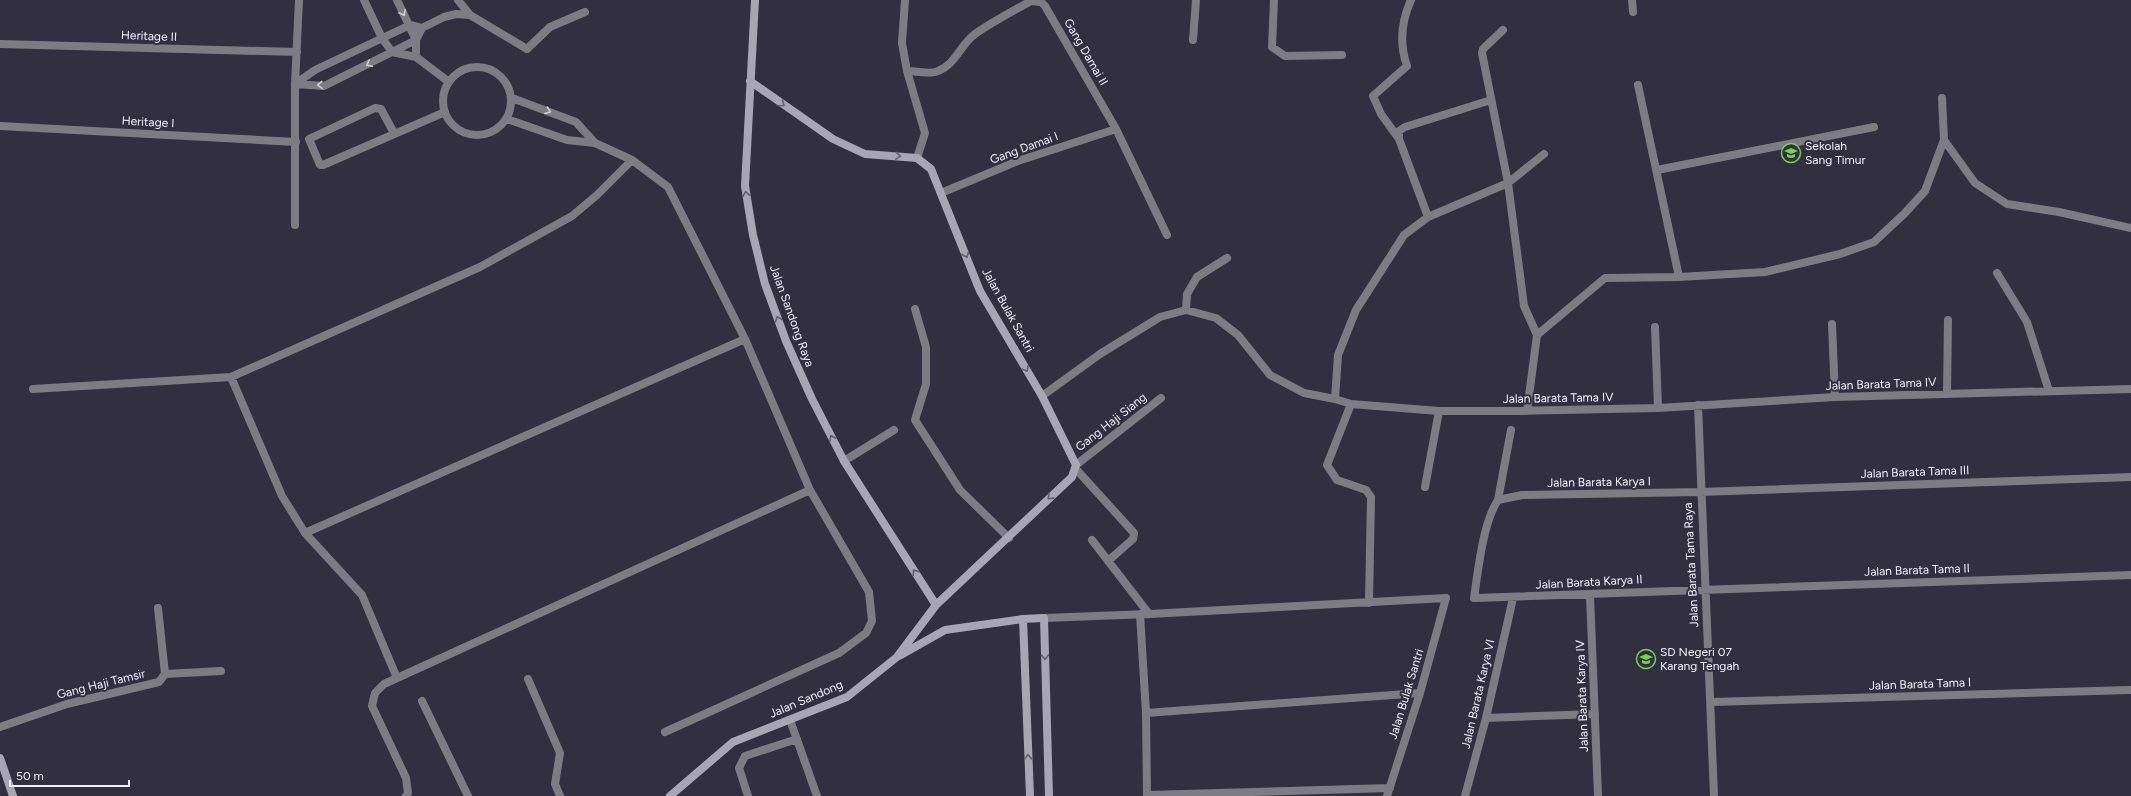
<svg xmlns="http://www.w3.org/2000/svg" width="2131" height="796" viewBox="0 0 2131 796" font-family="Figtree,sans-serif">
<rect width="100%" height="100%" fill="#322f40"/>
<g fill="none" stroke-linecap="round" stroke-linejoin="round">
<path stroke="#7d7c85" stroke-width="8" d="M1638 85 1679 277
M394 133 381 109 375 108 309 139 320 165H323L445 112
M1657 170 1874 127"/>
<path stroke="#7d7c85" stroke-width="8" d="M364 0 382 38 392 52 416 57 449 82
M397 0 416 40V57
M458 0 470 15
M905 0 902 43 907 71 925 133 917 158
M1274 0 1272 47 1285 56 1342 55
M1632 0 1633 12
M1503 30 1483 49 1482 53 1508 183 1524 306 1537 335
M1193 40 1196 0
M0 44 297 52
M443 101a34 34 0 1 1 68 0a34 34 0 1 1-68 0Z
M907 71C916 71 930 75 938 71 956 64 960 45 975 34 992 22 1013 11 1031 1L1041 2 1045 6 1116 129 1167 235
M295 84 324 86 416 40 422 28 444 17 456 14 470 15 527 49 550 27 585 12
M295 84 315 70 410 25 422 28
M512 98 576 122 595 143
M507 119 567 140 595 143 632 160 668 187 745 339 810 490 869 592 872 621 866 633 839 653 665 732
M0 126 296 142
M1399 139 1381 114 1373 96 1407 66C1399 43 1401 22 1411 0
M1944 140 1975 183 2007 204 2059 212 2131 228
M941 193 1018 161 1116 129
M1428 217 1399 139V131L1405 127 1491 100
M295 225V84L299 0
M1997 273 2027 322 2049 391
M915 309 926 347V384L915 420 960 490 1009 538
M1186 310 1187 294 1197 277 1227 258
M1832 324 1835 397
M1655 327 1658 408
M231 377 282 496 305 533 362 595 397 678
M33 389 231 377 480 267 572 216 597 195 632 160
M1947 394 1948 320
M1042 396 1100 354 1160 317 1186 310 1216 318 1238 335 1270 375 1304 393 1335 399 1351 404 1439 411H1510L1658 408 1835 397 2131 389
M1335 399 1338 355 1356 310 1404 235 1428 217 1508 183 1544 154
M1351 404 1327 465 1337 480 1366 490 1371 497 1369 603
M1698 405 1714 796
M1527 411 1537 335 1605 278 1679 277 1765 272 1840 254 1874 242 1905 213 1925 191 1944 140 1942 98
M1511 430 1498 500C1483 522 1478 571 1474 598L2131 575
M844 461 894 430
M1076 465 1161 398
M1075 468 1134 533 1133 539 1108 561
M1425 487 1439 411
M1498 500 1522 495 1700 492 2131 477
M305 533 745 339
M1092 540 1149 614
M1590 595 1598 796
M1140 614 1146 713 1147 796
M1044 618 1149 614 1446 598 1420 693 1387 796
M165 674 221 671
M528 679 560 753 555 784 560 796
M422 701 468 796
M1711 702 2131 690
M1146 713 1420 693
M1486 718 1595 714
M790 720 817 796
M0 727 67 704 159 682 165 674 158 608
M1147 795 1390 788
M406 796 408 793 406 778 372 706 375 693 384 684 810 490
M748 796 739 768 745 756 797 739
M1465 796 1486 718 1513 598"/>
<path stroke="#a8a6b4" stroke-width="8" d="M755 0 745 186 753 235 765 284 786 341 812 399 844 461 936 605
M1023 619 1030 796
M899 656 945 630 1023 619 1044 618 1049 796
M0 758 13 796
M670 796 733 742 847 697 897 657 936 605 1072 477 1076 465 1042 396 980 291 931 169 917 158 865 154 833 139 750 81"/>
</g>
<defs><path id="oneway-chevron" d="M-2-3.5L2.5 0L-2 3.5" fill="none" stroke-width="1.6" stroke-linecap="round" stroke-linejoin="round"/></defs>
<g stroke="#cfced8">
<use href="#oneway-chevron" transform="translate(403 13) rotate(63)"/>
<use href="#oneway-chevron" transform="translate(369 64) rotate(153)"/>
<use href="#oneway-chevron" transform="translate(320 85) rotate(177)"/>
<use href="#oneway-chevron" transform="translate(548 111) rotate(21)"/>
</g>
<g stroke="#615f6e">
<use href="#oneway-chevron" transform="translate(782 104) rotate(35)"/>
<use href="#oneway-chevron" transform="translate(898 156) rotate(4)"/>
<use href="#oneway-chevron" transform="translate(746 194) rotate(-99)"/>
<use href="#oneway-chevron" transform="translate(966 255) rotate(68)"/>
<use href="#oneway-chevron" transform="translate(778 319) rotate(-110)"/>
<use href="#oneway-chevron" transform="translate(1026 369) rotate(60)"/>
<use href="#oneway-chevron" transform="translate(832 438) rotate(-117)"/>
<use href="#oneway-chevron" transform="translate(1050 497) rotate(136)"/>
<use href="#oneway-chevron" transform="translate(915 572) rotate(-123)"/>
<use href="#oneway-chevron" transform="translate(1045 657) rotate(88)"/>
<use href="#oneway-chevron" transform="translate(1028 757) rotate(-92)"/>
</g>
<defs>
<symbol id="school-ring" viewBox="-11 -11 22 22"><circle r="9.5" fill="#322f40" stroke="#78d258" stroke-width="1.5"/><path d="M0-5L7-2L0 1L-7-2ZM-4 1L0 2.5L4 1V4Q0 6-4 4Z" fill="#78d258"/></symbol>
</defs>
<g fill-rule="evenodd">
<use href="#school-ring" x="1780" y="142" width="22" height="22"/>
<use href="#school-ring" x="1635" y="648" width="22" height="22"/>
</g>
<g text-anchor="middle" dominant-baseline="central" stroke-width="4" stroke-linejoin="round" paint-order="stroke">
<g font-size="12" fill="#f2f1fc" stroke="#322f40">
<text transform="translate(149 36) rotate(2)">Heritage II</text>
<text transform="translate(1086 52) rotate(60)">Gang Damai II</text>
<text transform="translate(148 122) rotate(3)">Heritage I</text>
<text transform="translate(1024 148) rotate(-20)">Gang Damai I</text>
<text transform="translate(1008 310) rotate(61)">Jalan Bulak Santri</text>
<text transform="translate(792 316) rotate(70)">Jalan Sandong Raya</text>
<text transform="translate(1881 384) rotate(-2)">Jalan Barata Tama IV</text>
<text transform="translate(1558 398) rotate(-1)">Jalan Barata Tama IV</text>
<text transform="translate(1111 422) rotate(-38)">Gang Haji Siang</text>
<text transform="translate(1915 472) rotate(-2)">Jalan Barata Tama III</text>
<text transform="translate(1599 482) rotate(-1)">Jalan Barata Karya I</text>
<text transform="translate(1691 565) rotate(-93)">Jalan Barata Tama Raya</text>
<text transform="translate(1917 570) rotate(-2)">Jalan Barata Tama II</text>
<text transform="translate(1589 582) rotate(-3)">Jalan Barata Karya II</text>
<text transform="translate(101 684) rotate(-14)">Gang Haji Tamsir</text>
<text transform="translate(1920 684) rotate(-2)">Jalan Barata Tama I</text>
<text transform="translate(1406 694) rotate(-73)">Jalan Bulak Santri</text>
<text transform="translate(1478 694) rotate(-77)">Jalan Barata Karya VI</text>
<text transform="translate(1582 696) rotate(-92)">Jalan Barata Karya IV</text>
<text transform="translate(806 699) rotate(-23)">Jalan Sandong</text>
</g>
<g font-size="12" fill="#f2f1fc" stroke="#322f40" text-anchor="start">
<text x="1805" y="146">Sekolah<tspan x="1805" dy="14">Sang Timur</tspan></text>
<text x="1660" y="652">SD Negeri 07<tspan x="1660" dy="14">Karang Tengah</tspan></text>
</g>
</g>
<path d="M10 780v6h119v-6" fill="none" stroke="#f2f1fc" stroke-width="2"/>
<text x="16" y="780" font-size="12" fill="#f2f1fc" stroke="#322f40" stroke-width="3" paint-order="stroke">50 m</text>
</svg>
